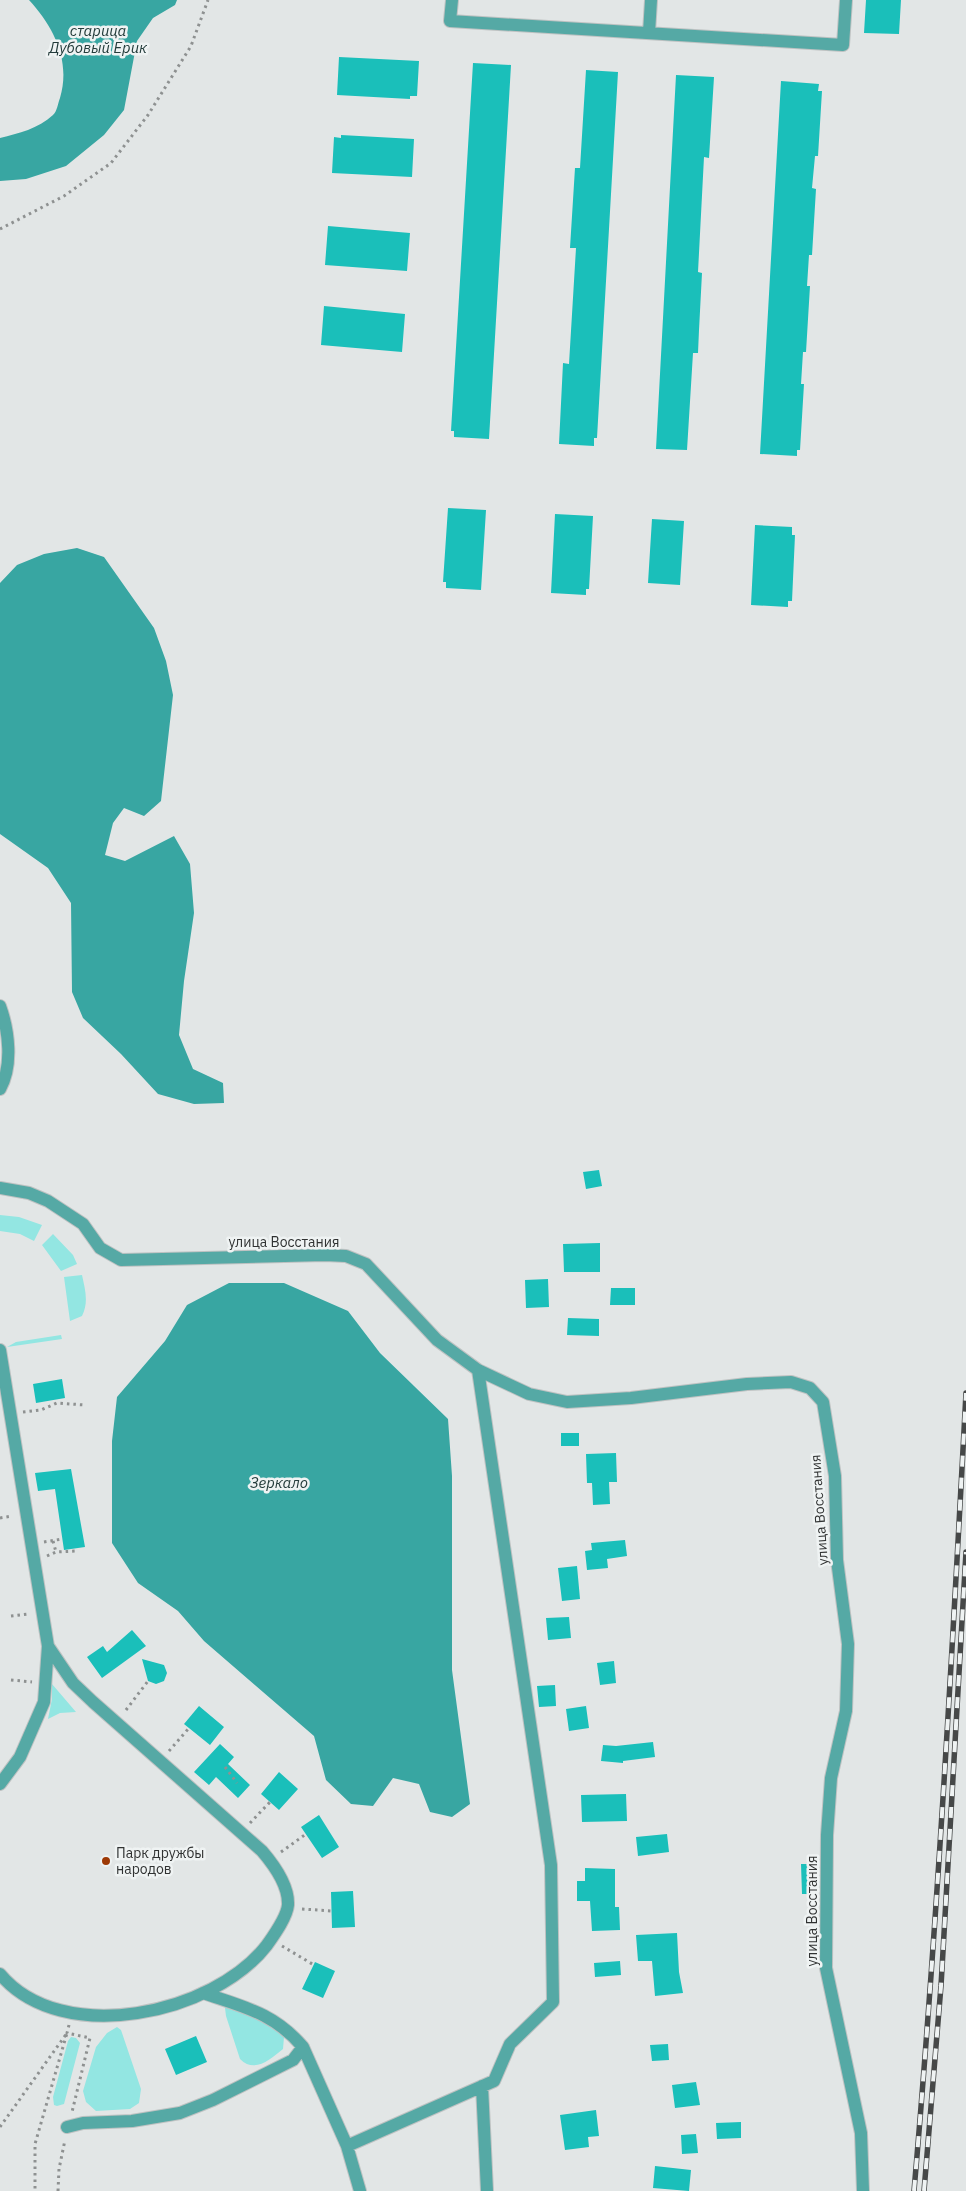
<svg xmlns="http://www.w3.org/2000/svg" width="966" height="2191" viewBox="0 0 966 2191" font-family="'IBM Plex Sans',sans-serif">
<rect width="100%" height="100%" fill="#e2e6e6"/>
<path fill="#93e6e2" d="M0 1215 19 1217 42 1225 34 1241 20 1234 0 1231Z
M53 1234 73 1255 77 1264 61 1271 42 1245Z
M82 1275C85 1289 89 1302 82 1316L70 1321 64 1277Z
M61 1335 62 1339 7 1347 16 1342Z
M52 1684 76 1712 60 1713 48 1719 52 1699Z
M228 2005 283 2031 284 2037 283 2049C270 2059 255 2074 240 2059L226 2016 225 2008Z
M117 2027 121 2030 141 2089 139 2103 130 2109 96 2111 86 2102 83 2091 96 2047 107 2033Z
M71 2037 76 2038 80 2043 64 2104 57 2106 54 2105 53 2097 68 2041Z"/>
<path fill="#38a6a2" d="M29 0H177L175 5 153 18 137 41 124 110 104 135 66 166 26 179 0 181V138C19 133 38 129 53 115 57 112 58 103 60 98 71 61 54 27 29 0Z
M77 548 104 557 154 628 166 661 173 695 161 801 144 816 124 808 113 823 105 855 125 861 174 836 190 864 194 913 184 981 179 1035 193 1069 223 1083 224 1103 194 1104 158 1094 121 1054 83 1018 72 992 71 903 48 868 0 834V583L17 565 44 554Z
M229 1283H284L348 1311 380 1353 448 1419 452 1476V1670L470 1804 452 1817 430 1812 419 1784 393 1778 373 1806 351 1804 326 1780 314 1736 204 1641 178 1611 138 1583 112 1543V1441L117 1397 165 1341 187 1305Z"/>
<path fill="#1abfba" d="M866 0H901L899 34 864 33Z
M339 57 419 61 417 96H410V99L337 95Z
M473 63 511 65 489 439 454 437V431H451Z
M586 70 618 72 597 438H594V446L559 444 563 363 569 364 576 248H570L575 168H580Z
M676 75 714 77 709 158 704 157 698 272 702 273 699 330 698 353H693L687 450 656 449Z
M781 81 819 84 818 91H822L818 156H815L812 188 816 189 812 255H809L807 286H810L806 352H803L801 384H804L800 450H797V456L760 454Z
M341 135 414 139 412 177 332 173 334 137 341 138Z
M328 226 410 233 407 271 325 265Z
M324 306 405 314 402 352 321 345Z
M448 508 486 510 481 590 446 588V582H443Z
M555 514 593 516 589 589H586V595L551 593Z
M652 519 684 521 680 585 648 583Z
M755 525 792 527V535H795L792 601H788V607L751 605Z
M599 1170 602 1186 586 1189 583 1172Z
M600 1243V1272H564L563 1244Z
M548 1279 549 1307 526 1308 525 1280Z
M611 1288H635V1305H610Z
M568 1318 599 1319V1336L567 1335Z
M62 1379 65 1398 36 1403 33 1384Z
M561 1433H579V1446H561Z
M616 1453 617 1482H609L610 1504 593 1505 592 1483H587L586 1454Z
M71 1469 85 1547 64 1550 55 1489 38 1491 35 1473Z
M625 1540 627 1556 607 1559 608 1568 587 1570 585 1551 592 1550 591 1543Z
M577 1566 580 1599 562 1601 558 1568Z
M569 1617 571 1638 548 1640 546 1618Z
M132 1630 146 1646 102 1678 87 1657 103 1646 107 1652Z
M142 1659 164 1665 167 1673 164 1681 156 1684 148 1681Z
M614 1661 616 1683 600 1685 597 1663Z
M555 1685 556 1706 539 1707 537 1686Z
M199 1706 224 1727 210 1745 184 1724Z
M586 1706 589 1728 569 1731 566 1709Z
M653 1742 655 1757 623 1761V1763L601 1761 603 1745 616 1746Z
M220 1744 234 1757 228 1764 250 1785 238 1798 216 1777 209 1785 194 1772Z
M279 1772 298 1789 279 1810 261 1794Z
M626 1794 627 1821 582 1822 581 1795Z
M319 1815 339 1847 322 1858 301 1827Z
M667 1834 669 1852 638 1856 636 1837Z
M801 1864H816L817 1894H802Z
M585 1868 615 1869V1907H619L620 1930 592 1931 590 1901H577V1881H585Z
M353 1891 355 1927 332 1928 331 1892Z
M677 1933 679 1972 683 1993 655 1996 652 1961H638L636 1935Z
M620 1961 621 1975 595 1977 594 1963Z
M315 1962 335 1971 323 1998 302 1989Z
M196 2036 207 2062 176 2075 165 2049Z
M668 2044 669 2060 652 2061 650 2045Z
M696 2082 700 2105 675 2108 672 2085Z
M596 2110 599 2136 588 2137 589 2147 565 2150 560 2115Z
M741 2122V2138L717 2139 716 2123Z
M696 2134 698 2153 682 2154 681 2135Z
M655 2166 691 2170 689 2191 653 2188Z"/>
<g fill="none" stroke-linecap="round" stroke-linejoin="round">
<defs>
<path id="minor" d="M452 0 450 21 843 45 846 0
M649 33 651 0
M0 1006C9 1031 13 1066 0 1089
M0 1188 29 1193 48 1201 83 1224 100 1248 121 1260 325 1255 346 1256 366 1264 437 1340 478 1370 529 1394 567 1402 631 1398 747 1384 791 1382 810 1388 823 1402 835 1476 837 1560 848 1644 846 1711 831 1778 827 1835 826 1968 861 2133 863 2191
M0 1350 48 1646 44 1702 20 1757 0 1784
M0 1974C62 2048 214 2014 267 1945 274 1935 287 1917 288 1905 289 1885 274 1865 262 1851L93 1702 73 1683 48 1646
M303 2047 347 2146 360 2191
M482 2086 487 2191
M67 2127 83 2123 132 2121 180 2113 213 2100 293 2060 303 2047C274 2013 244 2007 203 1993
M347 2146 494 2081 510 2044 553 2002 551 1865 478 1370"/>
</defs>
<use href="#minor" stroke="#bec2c2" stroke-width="14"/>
<path stroke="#8e9191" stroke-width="3" stroke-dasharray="2.5 4" stroke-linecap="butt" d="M0 229 64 196 111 163 148 115 191 46 208 0
M23 1412 41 1410 57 1403 85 1405
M0 1518 12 1516
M53 1541 56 1552
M44 1542 62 1539
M47 1556 56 1552 77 1551
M11 1616 28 1614
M11 1680 32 1682
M126 1710 148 1681
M169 1751 189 1728
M225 1767 237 1783
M250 1823 270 1802
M281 1852 306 1834
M302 1909 332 1911
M282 1946 314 1965
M69 2025 67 2033 90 2038 72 2112
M0 2127 67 2033 35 2144V2191
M58 2191 59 2169 65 2140"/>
<use href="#minor" stroke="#55a9a5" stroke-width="12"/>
<defs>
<path id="rail" d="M914 2191C937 1925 952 1659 966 1393
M924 2191 941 1986 966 1552"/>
</defs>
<use href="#rail" stroke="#464848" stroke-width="5.5"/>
<use href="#rail" stroke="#eff3f3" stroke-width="4" stroke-dasharray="11" stroke-linecap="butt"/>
</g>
<circle fill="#9d3905" stroke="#eff3f3" stroke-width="2" cx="106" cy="1861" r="5"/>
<g text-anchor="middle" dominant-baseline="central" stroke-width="5" stroke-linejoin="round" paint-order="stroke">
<g font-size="14" fill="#303232" stroke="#eff3f3">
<text x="284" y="1242">улица Восстания</text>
<text transform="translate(819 1510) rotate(-94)">улица Восстания</text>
<text transform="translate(812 1911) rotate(-90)">улица Восстания</text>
</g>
<g font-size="14" fill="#303232" stroke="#eff3f3" text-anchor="start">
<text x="116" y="1853">Парк дружбы<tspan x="116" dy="16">народов</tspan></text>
</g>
<g font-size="15" font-style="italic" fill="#243c3b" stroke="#eff3f3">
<text x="98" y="30">старица<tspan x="98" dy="17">Дубовый Ерик</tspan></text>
<text x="279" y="1482">Зеркало</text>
</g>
</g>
</svg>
